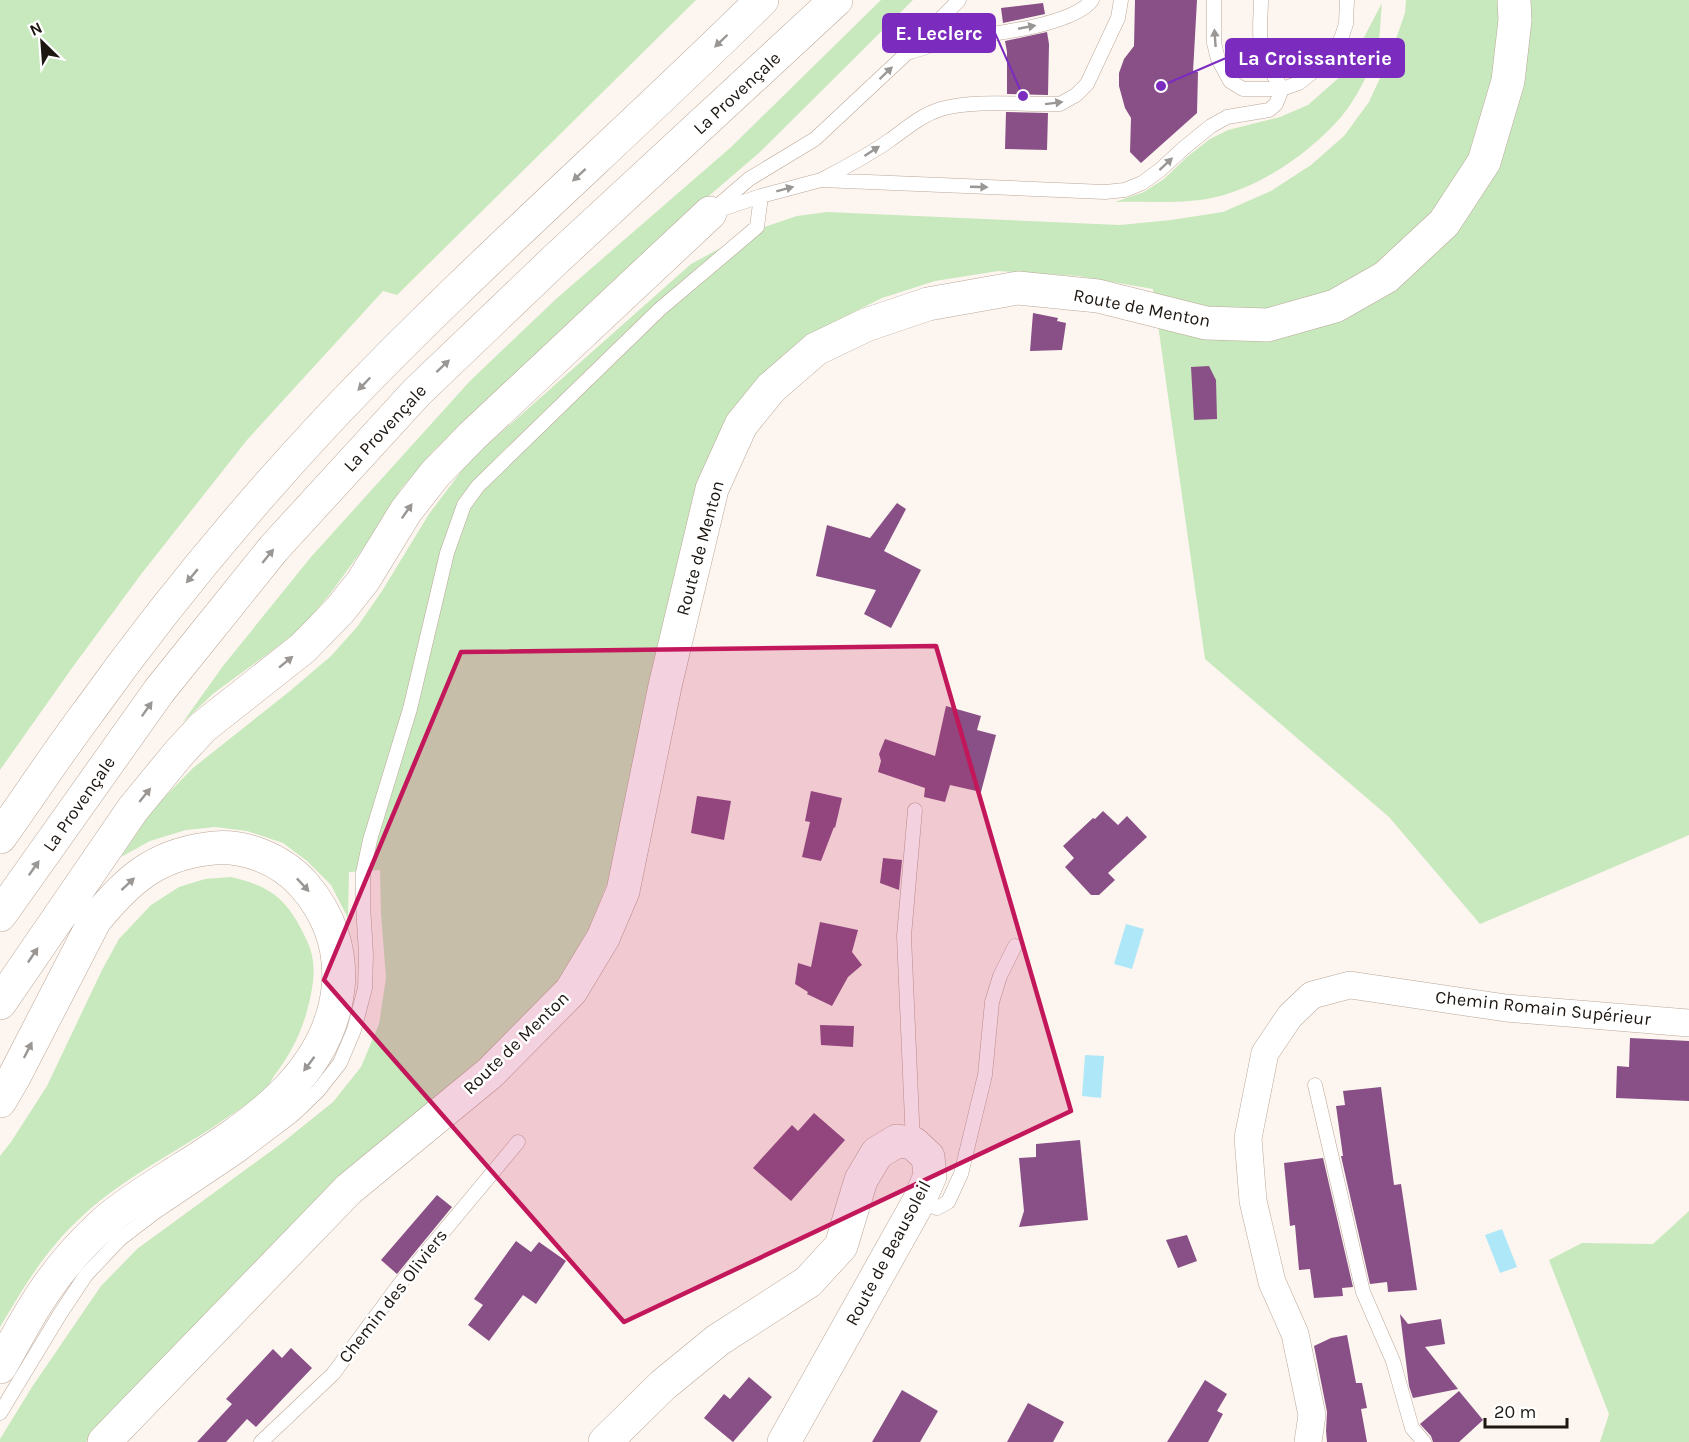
<svg xmlns="http://www.w3.org/2000/svg" width="1689" height="1442" viewBox="0 0 1689 1442" font-family="Karla,sans-serif">
<rect width="100%" height="100%" fill="#fdf5ef"/>
<path fill="#c8e8bd" d="M0 0H696L397 295 383 291 247 440 142 573 72 668 0 770Z
M881 0H913L760 152 660 238 433 451 401 489 373 535 330 594 300 630 214 693 183 722 223 666 311 557 470 381 556 299 730 148Z
M1406 0H1689V835L1480 924 1389 817 1205 659 1153 289 1078 276 998 271 935 281 882 298 844 317 804 342 757 387 614 866 589 929 542 1007 157 1368 86 1442H0V1439L32 1387 101 1286 137 1249 282 1143 333 1102 361 1067 379 1024 386 978 381 914 380 870 349 872 348 918 331 885 307 861 283 843 247 831 215 827 186 830 150 841 121 857 152 810 193 768 290 691 331 656 357 627 382 591 429 514 469 461 691 264 752 231 797 216 827 212 1120 225 1171 220 1223 212 1271 191 1311 165 1344 136 1369 102 1390 56 1405 13Z
M1382 3C1380 18 1381 39 1376 53 1369 73 1355 101 1341 117 1311 151 1268 182 1224 195 1190 205 1150 201 1115 202L1144 192 1164 179 1187 157 1210 139 1228 130 1280 117 1308 105 1343 74 1362 41Z
M231 877C274 887 289 902 307 941 317 962 314 982 309 1003 302 1032 292 1052 274 1076 271 1081 268 1087 263 1091 248 1105 229 1116 212 1128 165 1158 114 1184 74 1224 43 1254 22 1290 0 1327V1156L11 1142 47 1086 102 970 119 939 151 905 179 887 205 879Z
M1689 1211V1442H1600L1609 1414 1549 1260 1582 1243 1653 1244Z"/>
<path fill="#aee8f8" d="M1126 924 1144 929 1132 969 1114 964Z
M1085 1055 1104 1056 1101 1098 1082 1096Z
M1502 1229 1517 1267 1500 1273 1485 1235Z"/>
<path fill="#885086" d="M1135 0H1197L1193 72H1198L1197 113 1141 163 1130 152 1131 118 1125 108 1119 86V73L1124 59 1134 46Z
M1043 3 1045 14 1003 23 1001 8Z
M1047 32 1049 44 1048 95 1007 94V52L1005 41Z
M1006 112 1048 113 1047 150 1005 149Z
M1033 313 1058 318 1057 321 1066 323 1062 350 1030 351Z
M1209 366 1216 380 1217 419 1194 420 1191 367Z
M897 503 906 509 884 551 921 570 891 628 864 614 876 590 816 576 827 525 870 538Z
M946 706 981 716 977 730 996 735 981 792 950 785 945 802 924 797 925 788 878 772 881 761 879 754 885 739 935 756Z
M811 791 842 798 835 828 834 827 821 861 802 857 810 822 805 821Z
M697 796 731 801 724 840 691 833Z
M1103 811 1118 825 1127 816 1147 837 1108 873 1115 880 1099 895H1091L1065 867 1074 858 1063 846 1093 818 1095 819Z
M883 858 902 860 899 890 880 883Z
M820 922 858 930 852 952 862 965 848 977 832 1006 807 994 808 992 795 984 798 963 811 967Z
M820 1025 854 1026 853 1047 821 1045Z
M1630 1038 1689 1041V1101L1616 1098 1617 1066 1629 1067Z
M1381 1087 1394 1185 1401 1184 1417 1290 1388 1292 1387 1282 1370 1284 1341 1156H1343L1336 1106 1345 1105 1343 1091Z
M814 1113 845 1140 791 1201 753 1168 792 1125 798 1131Z
M1080 1140 1088 1220 1019 1227 1024 1211 1019 1158 1036 1157V1144Z
M1323 1158 1353 1287 1342 1288 1343 1296 1314 1298 1310 1269 1299 1270 1295 1225 1290 1226 1284 1163Z
M437 1195 452 1207 397 1274 381 1260Z
M1187 1235 1197 1261 1178 1268 1166 1240Z
M516 1241 531 1252 539 1242 566 1261 536 1304 523 1295 489 1341 468 1325 483 1305 474 1299Z
M1400 1314 1408 1324 1441 1319 1445 1344 1425 1347 1458 1389 1413 1398 1409 1386Z
M1347 1335 1356 1383H1362L1367 1408 1361 1409 1367 1442H1327L1326 1431 1327 1412 1314 1346 1331 1338Z
M291 1348 312 1368 256 1427 247 1419 226 1442H197L232 1404 226 1399 273 1349 282 1358Z
M749 1377 772 1397 733 1442 704 1418 724 1394 730 1399Z
M1205 1380 1227 1394 1217 1411 1223 1414 1208 1442H1167Z
M902 1390 938 1411 920 1442H872Z
M1459 1391 1483 1420 1459 1442H1433L1431 1436 1420 1424Z
M1028 1403 1064 1422 1053 1442H1007Z"/>
<g fill="none" stroke-linecap="round" stroke-linejoin="round">
<defs>
<path id="service" d="M1214 0V43L1218 59 1230 81 1243 89H1282L1299 83 1314 71 1331 53 1341 39 1346 24 1347 0
M1261 0C1261 16 1258 34 1262 49 1265 64 1275 77 1282 89
M910 52C921 49 931 45 942 42 976 35 1072 28 1092 0
M823 179C846 167 869 155 890 140 907 128 921 115 941 109 974 99 1024 105 1060 104L1076 95 1087 84 1118 18 1121 0
M713 210 749 179 815 139 908 52 959 0
M710 213 761 196 821 180 1105 192 1125 190 1142 183 1160 170 1185 147 1211 126 1227 117 1269 110 1276 104 1282 89
M1315 1085 1363 1292 1393 1361 1412 1428 1424 1442
M913 1143 904 936 915 810
M919 1201 937 1208 948 1202 961 1174 985 1075 992 1002 1000 976 1015 946
M0 1413 60 1314 86 1275 120 1239 154 1213 240 1155 293 1115 318 1091 340 1063 354 1030 365 988 366 954 363 905V873L370 840 410 709 447 553 464 505 478 486 660 309 757 227 761 196
M261 1442 333 1374 399 1285 518 1142"/>
<path id="minor" d="M1308 1442 1312 1415 1295 1334 1272 1282 1253 1201 1248 1138 1265 1053 1290 1016 1312 995 1350 985 1506 1008 1689 1023"/>
<path id="tertiary" d="M605 1442 663 1385 718 1340 808 1282 841 1246 861 1180 877 1153 897 1141 913 1143 928 1157 930 1176 919 1201 784 1442"/>
<path id="secondary" d="M104 1442 349 1189 490 1073 571 991 603 938 623 891 665 686 712 489 741 425 771 388 816 349 866 325 928 304 1018 288 1098 296 1206 323 1268 325 1335 306 1386 277 1444 223 1484 162 1508 81 1515 20 1514 0"/>
<path id="motorway" d="M0 837C30 795 58 752 89 711 162 609 242 512 328 420 466 274 619 141 762 0
M0 915 159 691 274 548 417 392 555 260 836 0
M0 1003 133 809 179 753 203 727 303 648 340 610 363 581 406 511 435 474 472 436 710 213
M0 1101 14 1077 95 920C127 881 154 856 206 849 241 843 280 858 304 885 329 914 342 950 338 989 328 1078 247 1128 177 1172 153 1187 128 1202 106 1221 84 1241 63 1264 46 1289 29 1313 15 1341 0 1367"/>
</defs>
<use href="#service" stroke="#baa799" stroke-width="15"/>
<use href="#minor" stroke="#baa799" stroke-width="28"/>
<use href="#tertiary" stroke="#baa799" stroke-width="34"/>
<use href="#secondary" stroke="#baa799" stroke-width="34"/>
<use href="#motorway" stroke="#baa799" stroke-width="34"/>
<use href="#service" stroke="#fff" stroke-width="14"/>
<use href="#minor" stroke="#fff" stroke-width="27"/>
<use href="#tertiary" stroke="#fff" stroke-width="33"/>
<use href="#secondary" stroke="#fff" stroke-width="33"/>
<use href="#motorway" stroke="#fff" stroke-width="33"/>
</g>
<defs><path id="oneway-solid" d="M-6-.8H1V-3.2L6.5 0L1 3.2V.8H-6Z" transform="scale(1.5)"/></defs>
<g fill="#999694">
<use href="#oneway-solid" transform="translate(1027 27) rotate(-11)"/>
<use href="#oneway-solid" transform="translate(1215 38) rotate(-94)"/>
<use href="#oneway-solid" transform="translate(721 41) rotate(136)"/>
<use href="#oneway-solid" transform="translate(886 73) rotate(-44)"/>
<use href="#oneway-solid" transform="translate(1054 103) rotate(-7)"/>
<use href="#oneway-solid" transform="translate(872 151) rotate(-33)"/>
<use href="#oneway-solid" transform="translate(1166 164) rotate(-43)"/>
<use href="#oneway-solid" transform="translate(579 175) rotate(137)"/>
<use href="#oneway-solid" transform="translate(979 187) rotate(2)"/>
<use href="#oneway-solid" transform="translate(785 189) rotate(-15)"/>
<use href="#oneway-solid" transform="translate(443 366) rotate(-43)"/>
<use href="#oneway-solid" transform="translate(364 384) rotate(134)"/>
<use href="#oneway-solid" transform="translate(407 511) rotate(-55)"/>
<use href="#oneway-solid" transform="translate(268 556) rotate(-51)"/>
<use href="#oneway-solid" transform="translate(192 576) rotate(130)"/>
<use href="#oneway-solid" transform="translate(286 662) rotate(-39)"/>
<use href="#oneway-solid" transform="translate(147 709) rotate(-55)"/>
<use href="#oneway-solid" transform="translate(145 795) rotate(-51)"/>
<use href="#oneway-solid" transform="translate(34 868) rotate(-55)"/>
<use href="#oneway-solid" transform="translate(128 884) rotate(-43)"/>
<use href="#oneway-solid" transform="translate(303 885) rotate(47)"/>
<use href="#oneway-solid" transform="translate(33 955) rotate(-56)"/>
<use href="#oneway-solid" transform="translate(28 1050) rotate(-63)"/>
<use href="#oneway-solid" transform="translate(309 1064) rotate(127)"/>
</g>
<path fill="#c2185b" fill-opacity="0.2" stroke="#c2185b" stroke-width="4.5" stroke-linejoin="round" d="M936 646 1071 1111 624 1322 324 980 461 652Z"/>
<g text-anchor="middle" dominant-baseline="central" stroke-width="5" stroke-linejoin="round" paint-order="stroke">
<g font-size="18" fill="#1d1611" stroke="#fff">
<text transform="translate(737 93) rotate(-43)">La Provençale</text>
<text transform="translate(1142 308) rotate(11)">Route de Menton</text>
<text transform="translate(385 428) rotate(-47)">La Provençale</text>
<text transform="translate(700 548) rotate(-75)">Route de Menton</text>
<text transform="translate(79 804) rotate(-55)">La Provençale</text>
<text transform="translate(1543 1008) rotate(6)">Chemin Romain Supérieur</text>
<text transform="translate(516 1043) rotate(-44)">Route de Menton</text>
<text transform="translate(888 1253) rotate(-62)">Route de Beausoleil</text>
<text transform="translate(393 1296) rotate(-52)">Chemin des Oliviers</text>
</g>
</g>
<path fill="none" stroke="#7b2cbf" stroke-width="2" d="M1023 96L995 33M1161 86L1226 58"/>
<g fill="#7b2cbf" stroke="#fff" stroke-width="2">
<circle cx="1023" cy="96" r="6"/>
<circle cx="1161" cy="86" r="6"/>
</g>
<g fill="#7b2cbf" stroke="#7b2cbf" stroke-width="2">
<rect x="883" y="14" width="112" height="38" rx="6"/>
<rect x="1226" y="39" width="178" height="38" rx="6"/>
</g>
<g font-size="20" text-anchor="middle" font-weight="bold" fill="#fff">
<text x="939" y="40">E. Leclerc</text>
<text x="1315" y="65">La Croissanterie</text>
</g>
<g transform="translate(42 42) rotate(335)" stroke="#ffffff" stroke-width="4.5" paint-order="stroke">
<path d="M0-4.5L10 22L0 15L-10 22Z" fill="#1d1611"/>
<text y="-9" font-size="16" font-weight="bold" text-anchor="middle" fill="#1d1611">N</text>
</g>
<path d="M1485 1418v9h82v-9" fill="none" stroke="#1d1611" stroke-width="3"/>
<text x="1494" y="1418" font-size="18" fill="#1d1611" stroke="#ffffff" stroke-width="4.5" paint-order="stroke">20 m</text>
</svg>
